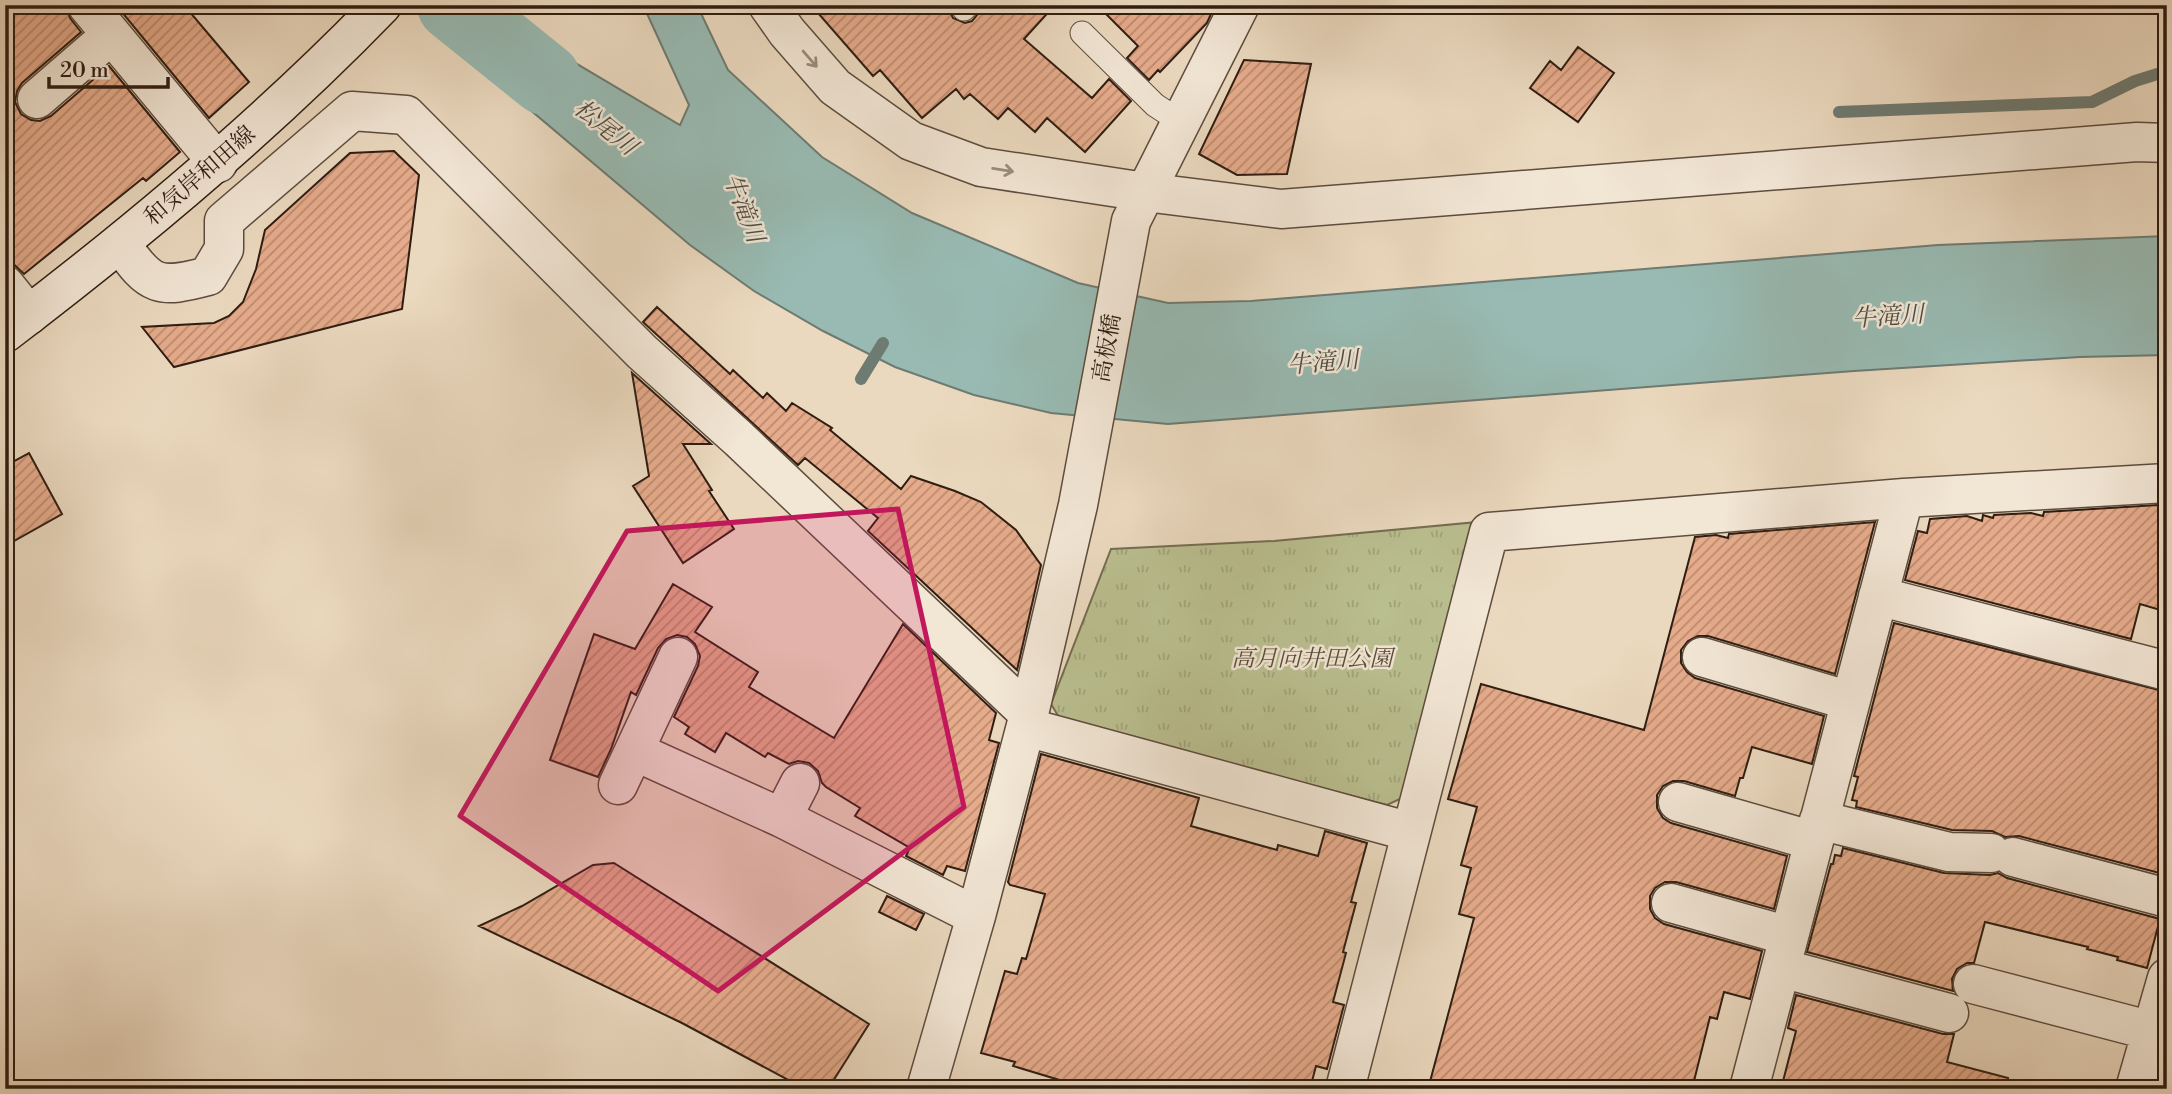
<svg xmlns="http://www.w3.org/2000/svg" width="2172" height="1094" viewBox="0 0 2172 1094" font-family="'Libre Bodoni','Noto Serif JP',serif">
<defs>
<pattern id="grass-tufts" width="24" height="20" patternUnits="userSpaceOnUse" patternTransform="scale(1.75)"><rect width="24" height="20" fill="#babf90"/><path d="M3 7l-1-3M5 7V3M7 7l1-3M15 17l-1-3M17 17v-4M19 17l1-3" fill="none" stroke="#a0a47b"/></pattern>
<pattern id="building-hatch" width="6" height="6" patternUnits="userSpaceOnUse" patternTransform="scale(1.75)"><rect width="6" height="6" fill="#e6ab8b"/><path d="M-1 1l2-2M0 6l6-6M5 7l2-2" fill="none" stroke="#bb8b70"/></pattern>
</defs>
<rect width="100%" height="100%" fill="#ebd9bf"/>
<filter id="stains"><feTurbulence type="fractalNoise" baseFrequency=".00286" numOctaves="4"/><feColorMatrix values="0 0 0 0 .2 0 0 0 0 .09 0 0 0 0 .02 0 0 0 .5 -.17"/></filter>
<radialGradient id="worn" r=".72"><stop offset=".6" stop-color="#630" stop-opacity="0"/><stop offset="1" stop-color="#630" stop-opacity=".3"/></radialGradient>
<path fill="url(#grass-tufts)" stroke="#746e51" stroke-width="2" d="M1478 522 1402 798 1387 805 1060 719 1051 704 1111 549 1274 541Z"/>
<path fill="#98bab2" stroke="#6e7b72" stroke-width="2" d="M643 5H697L728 70 822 157 912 213 1078 283 1168 303 1251 301 1938 245 2167 236V355L2080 357 1854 371 1168 424 1051 413 974 395 895 367 823 331 754 291 690 245 444 37 481 7 680 125 689 105Z"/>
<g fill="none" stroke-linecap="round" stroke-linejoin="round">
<path stroke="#6e7b72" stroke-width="12" d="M1839 112 2092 102 2135 81 2167 71
M861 379 883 343"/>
<path stroke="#98bab2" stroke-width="72" d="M453 5 545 79"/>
</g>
<path fill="url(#building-hatch)" stroke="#2f1d12" stroke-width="2" d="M5 5H66L70 18 81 32 22 83 17 91 15 102 21 114 31 120 40 121 51 116 109 66 180 152 146 181 143 178 24 274 5 256Z
M116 5H184L249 82 209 118Z
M811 5H947L953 18 965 23 972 21 977 15V5H1055L1024 39 1092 98 1109 79 1131 101 1085 152 1047 118 1035 132 1008 108 998 119 970 94 964 99 956 89 922 118 880 70 873 76Z
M1097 5H1215L1207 23 1160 72 1158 70 1149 80 1127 58 1138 46Z
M1578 47 1614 73 1578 122 1530 88 1550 61 1561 70Z
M1244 60 1311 64 1287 174 1237 175 1199 154Z
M394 151 419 175 402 309 174 367 142 327 214 323 229 316 243 302 256 269 265 230 350 153Z
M657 307 730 374 733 370 763 398 767 393 786 411 792 403 832 428 830 430 901 489 911 476 955 491 981 502 1016 530 1041 565 1017 670 868 531 878 518 805 458 798 465 643 322Z
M632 373 711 444H683L712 490 709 491 734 529 683 563 633 486 649 476Z
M29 453 62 514 5 546V466Z
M2158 505 2167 508V612L2140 604 2131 639 1905 580 1918 531 1927 533 1930 519 1967 516 1982 521 1983 515 1993 518 1994 515 2031 513 2043 516 2044 512Z
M1875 522 1835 674 1708 636H1698L1688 641 1681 650V663L1687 672 1695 678 1824 716 1812 764 1752 747 1743 778H1740L1735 796 1684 781H1673L1663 786 1657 795V808L1663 818 1671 823 1787 856 1774 909 1676 882H1665L1655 888 1650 896V909L1655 918 1664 924 1762 951 1750 999 1724 992 1717 1019 1710 1017 1692 1089H1428L1474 918 1459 914 1471 868 1461 865 1477 807 1448 799 1481 684 1644 730 1695 537 1716 535 1728 538 1729 534Z
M673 584 712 607 695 632 758 672 749 687 834 738 903 624 996 713 989 740 999 743 965 871 947 866 943 875 906 856 910 848 855 816 860 808 826 787 822 783 818 771 809 763 798 761 789 764 768 753 765 757 726 733 715 752 685 734 689 727 674 717 698 666 700 656 695 644 687 637 677 635 666 639 658 648 636 695 631 692 611 749 598 777 550 760 594 634 635 649Z
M1894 623 2167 692V875L2019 836 2005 837 1992 831 1952 830 1856 807 1857 801 1852 800 1858 777 1854 776Z
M1041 754 1199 798 1191 826 1277 850 1278 845 1318 856 1325 831 1367 843 1351 902 1356 903 1343 952 1346 953 1333 1002 1344 1005 1327 1069 1316 1066 1310 1089H1064L1066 1082 1013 1066 1015 1062 981 1053 1005 971 1017 974 1022 958 1026 959 1045 894 1010 885 1008 882Z
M1843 848 1944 873 1990 875 1998 873 2007 878 2160 919 2147 968 2117 960 2118 957 2087 949 2088 947 1985 922 1974 963H1967L1957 969 1952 979 1953 991 1807 952 1831 864H1833L1835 855 1841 856Z
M614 863 869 1024 828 1089H805L682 1023 479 926 522 906 593 865Z
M887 896 924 914 916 930 879 912Z
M1796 995 1943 1034H1954L1947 1062 2008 1078 2006 1089H1781L1796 1031 1788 1028Z"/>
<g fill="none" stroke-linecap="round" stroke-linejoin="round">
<defs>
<path id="lane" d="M961 5 964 9
M1082 33 1155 105 1181 122"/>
<path id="street" d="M87 5 218 163
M768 5 787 32 835 87 911 141 981 167 1145 192 1281 209 2137 142 2167 143
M37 99 111 35
M121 244C150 287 159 289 208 276L224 249V221L352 111 406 115 642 352 739 439 1029 714
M5 285 29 315
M1878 596 2167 671
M1702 657 1850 701
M1026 727 1411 832
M634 751 782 818 976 916
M618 785 678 657
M1678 802 1814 841
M782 818 800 783
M1819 820 1949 852 1991 853
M2013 857 2167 898
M1671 903 1789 936
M1781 968 1949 1013
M1973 984 2152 1031
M926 1089 976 916 1029 714 1078 505 1131 221 1240 5
M1345 1089 1489 532 1904 498 2167 483
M1749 1089 1904 498
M2135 1089 2167 978"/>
<path id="secondary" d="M5 333C138 232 266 125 382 5"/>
</defs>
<use href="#lane" stroke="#5e4c3d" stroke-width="25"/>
<use href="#street" stroke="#5e4c3d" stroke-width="41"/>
<use href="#secondary" stroke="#2f1d12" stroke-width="41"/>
<use href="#lane" stroke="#f2e6d5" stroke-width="23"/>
<use href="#street" stroke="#f2e6d5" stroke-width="38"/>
<use href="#secondary" stroke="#f2e6d5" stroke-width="38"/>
</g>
<defs><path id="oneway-shaft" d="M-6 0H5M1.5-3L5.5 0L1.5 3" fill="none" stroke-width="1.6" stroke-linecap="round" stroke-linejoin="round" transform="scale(1.75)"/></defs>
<g stroke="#9a8c7d">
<use href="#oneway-shaft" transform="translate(810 59) rotate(49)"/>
<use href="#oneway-shaft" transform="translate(1003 170) rotate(9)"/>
</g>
<path fill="#c2185b" fill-opacity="0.2" stroke="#c2185b" stroke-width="5" stroke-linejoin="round" d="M898 509 964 807 718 991 460 816 627 531Z"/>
<g text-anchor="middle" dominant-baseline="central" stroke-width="5" stroke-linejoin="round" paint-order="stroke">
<g font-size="23" fill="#2f1d12" stroke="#f2e6d5">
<text transform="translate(200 176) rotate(-41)">和気岸和田線</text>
<text transform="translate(1107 348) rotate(-80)">高板橋</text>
</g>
<g font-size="23" font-style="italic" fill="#594e38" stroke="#f2e6d5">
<text x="1312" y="659">高月向井田公園</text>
</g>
<g font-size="24" font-style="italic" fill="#4e4c42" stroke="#f2e6d5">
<text transform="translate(605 128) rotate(39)">松尾川</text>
<text transform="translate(743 208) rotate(69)">牛滝川</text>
<text transform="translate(1888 317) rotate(-4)">牛滝川</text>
<text transform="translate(1323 363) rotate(-5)">牛滝川</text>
</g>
</g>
<rect width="2172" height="1094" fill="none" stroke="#ebd9bf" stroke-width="28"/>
<rect x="7" y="7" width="2158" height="1080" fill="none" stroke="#2f1d12" stroke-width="3.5"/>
<rect x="14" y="14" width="2144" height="1066" fill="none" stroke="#2f1d12" stroke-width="2"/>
<path d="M49 77v10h119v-10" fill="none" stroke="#2f1d12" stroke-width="3.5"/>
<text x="60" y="77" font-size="21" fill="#2f1d12" stroke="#f2e6d5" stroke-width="5" paint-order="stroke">20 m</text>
<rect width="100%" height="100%" filter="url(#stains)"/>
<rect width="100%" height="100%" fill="url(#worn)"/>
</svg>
